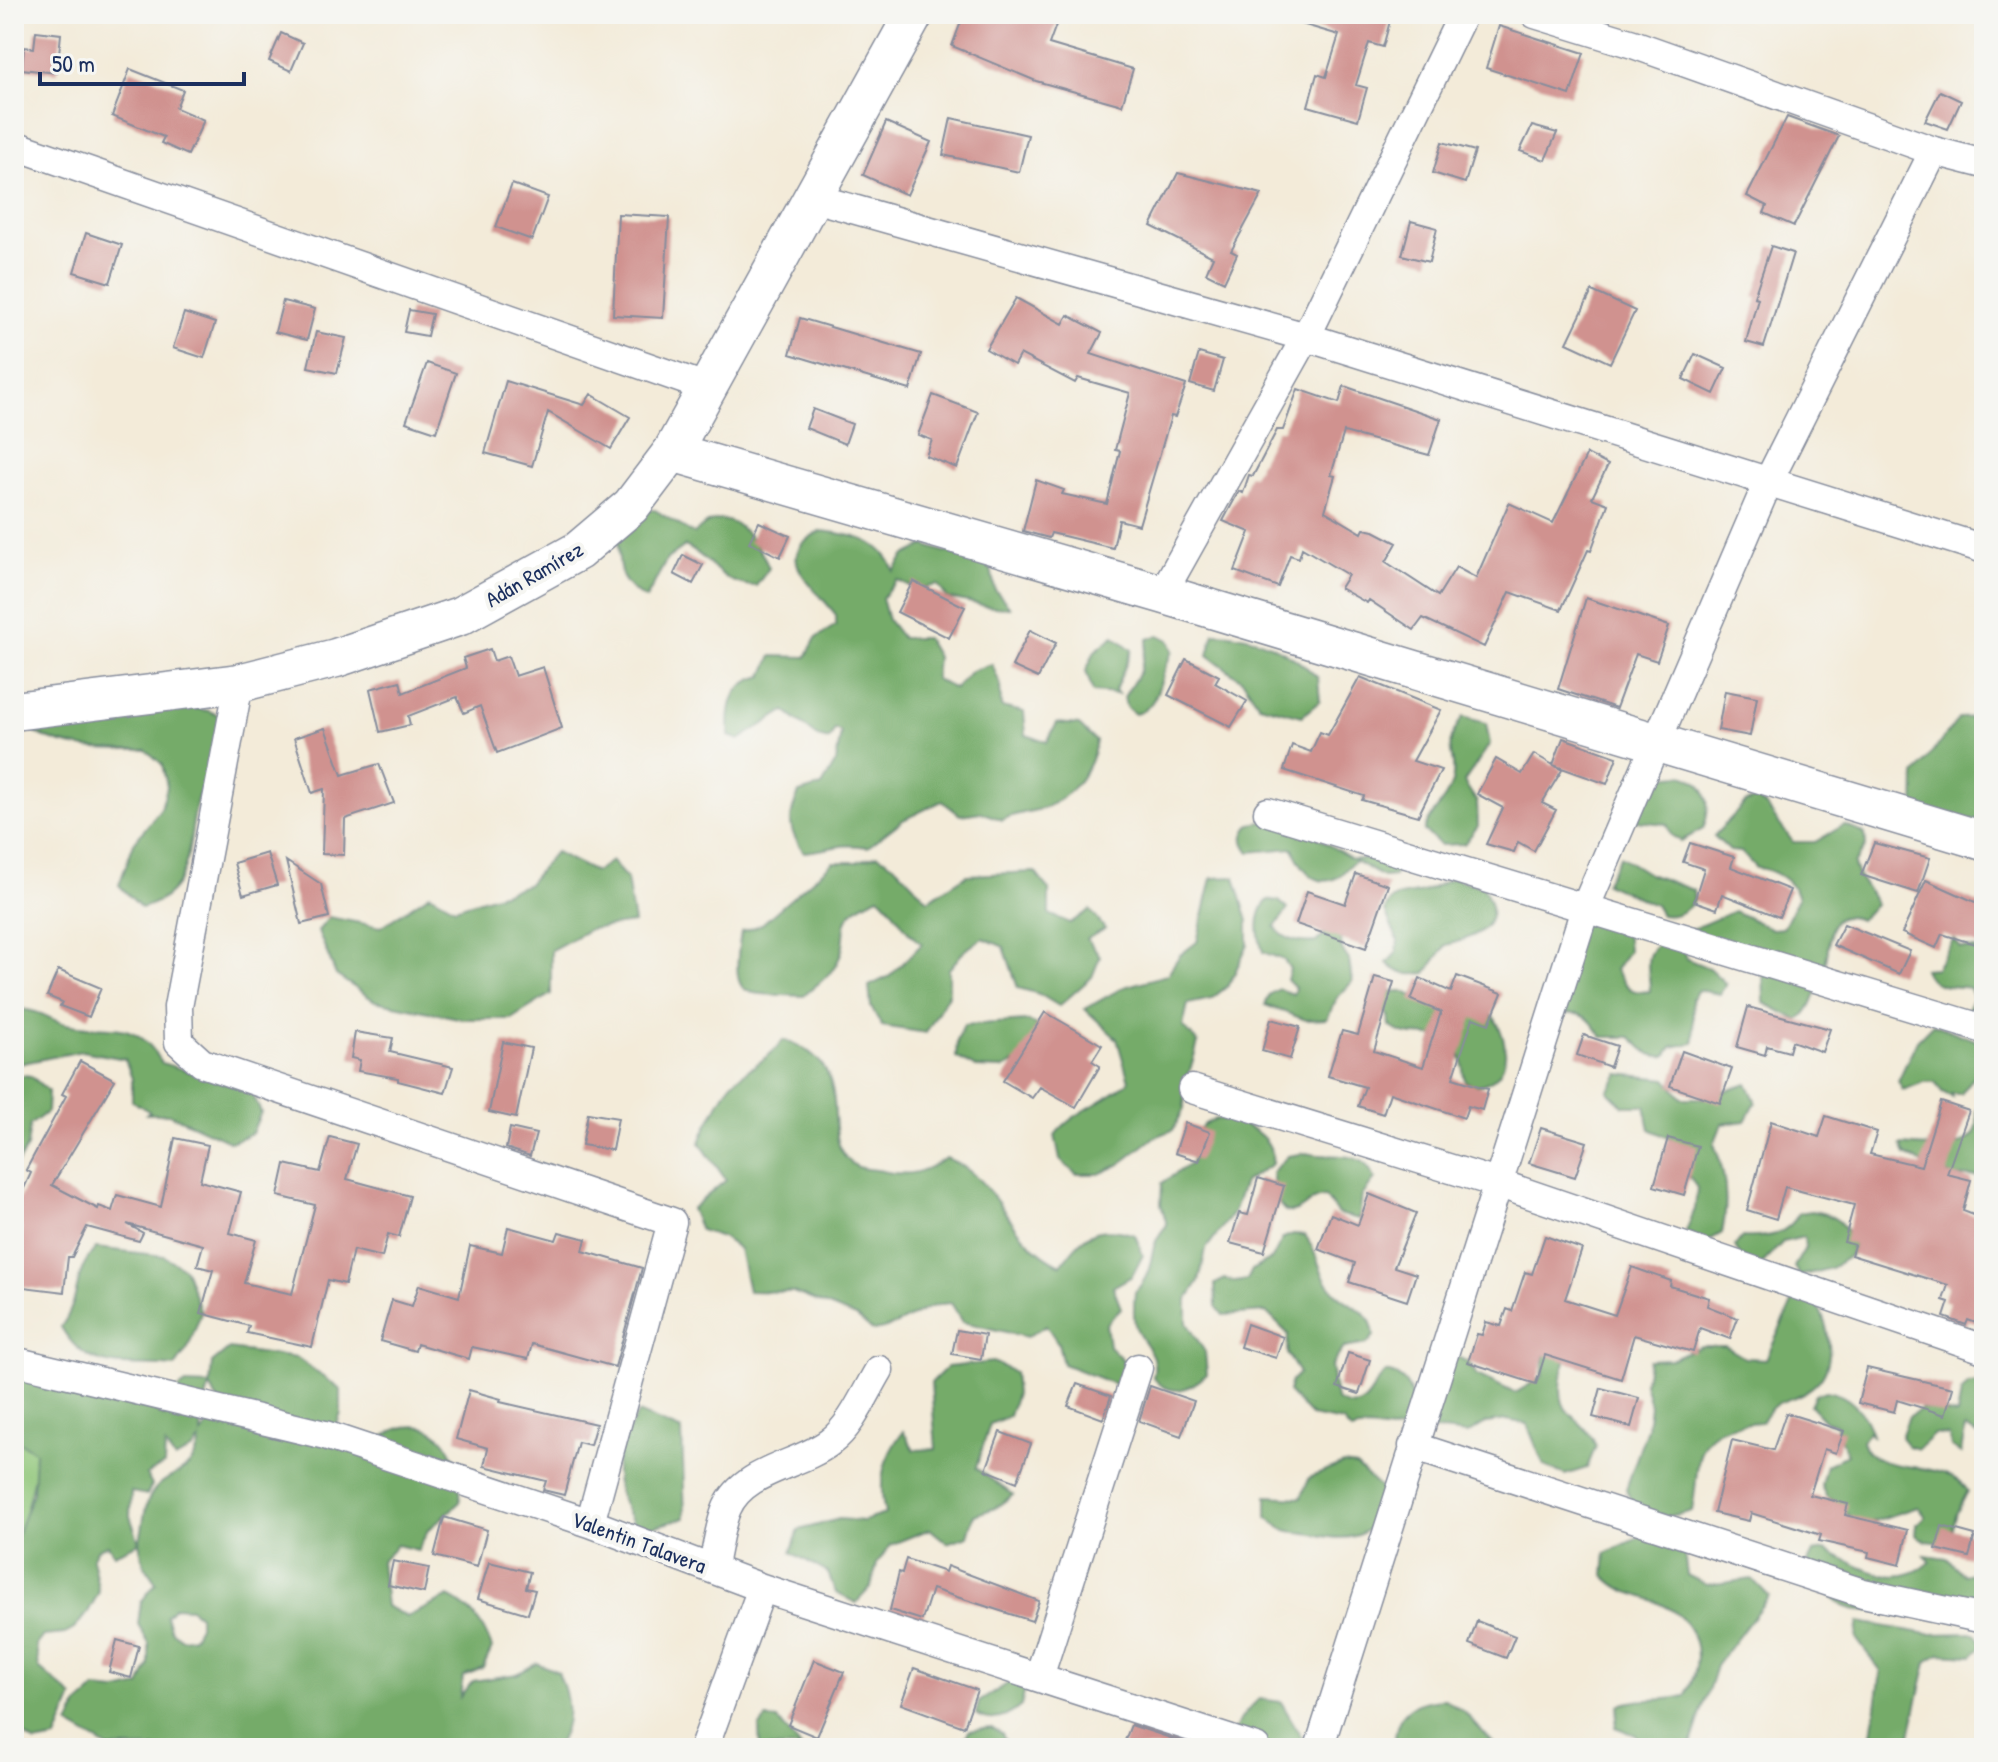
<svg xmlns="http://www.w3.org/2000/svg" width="1998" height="1762" viewBox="0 0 1998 1762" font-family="'Patrick Hand',sans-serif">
<rect width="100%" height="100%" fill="#f6f6f2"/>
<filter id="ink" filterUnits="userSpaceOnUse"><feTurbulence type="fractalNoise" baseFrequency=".0125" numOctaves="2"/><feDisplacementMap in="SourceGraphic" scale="16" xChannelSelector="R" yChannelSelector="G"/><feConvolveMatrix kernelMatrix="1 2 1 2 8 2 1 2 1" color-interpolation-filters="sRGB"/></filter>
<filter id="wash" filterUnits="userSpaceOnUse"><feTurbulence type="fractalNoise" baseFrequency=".006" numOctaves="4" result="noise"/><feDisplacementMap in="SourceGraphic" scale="32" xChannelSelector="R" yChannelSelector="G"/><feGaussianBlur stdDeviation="1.8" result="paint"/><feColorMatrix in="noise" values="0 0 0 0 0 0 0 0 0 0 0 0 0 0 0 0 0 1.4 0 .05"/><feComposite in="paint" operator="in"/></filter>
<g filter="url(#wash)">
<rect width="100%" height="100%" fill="#f3ebd9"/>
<path fill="#90c679" stroke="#567a6c" stroke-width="2" d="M14 1412 47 1422 14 1561Z"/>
<path fill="#74ab69" stroke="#486d64" stroke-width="2" fill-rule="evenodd" d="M633 510H655L694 534C726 499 757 538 769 568L756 586C716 584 717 561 685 546L667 559 646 599C609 578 623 561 616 525Z
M821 531C851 534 883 539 894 571L905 555 925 545C948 555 969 555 991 568L995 590 1010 607C988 610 971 600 948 599L938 585 916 589 897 580 882 598 888 620 902 638H926L937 657 935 679 955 689 971 671 992 664 1000 684 1001 707 1024 712 1026 735 1047 742 1057 723 1079 725 1096 741C1092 769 1072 797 1044 808 1029 813 1018 812 1002 820L981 812 960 815 942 801 903 820 868 847C841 842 830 850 804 852 787 830 788 817 799 793L822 786 836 762 841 732 835 729 829 740 818 737 785 711 739 740 729 736C729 705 730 684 763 676L772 656 806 657 816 638 836 625V615C814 585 768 556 821 531Z
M1214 633C1253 633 1290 650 1318 678L1320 701 1302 716 1259 705 1243 681 1208 655Z
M1159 635 1169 640 1173 651C1160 670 1161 709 1135 714L1126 707 1124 697 1140 671 1148 639Z
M1114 636 1132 650 1115 690 1118 694 1093 692 1086 671 1095 651Z
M162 702 209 711 230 720C224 739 219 761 209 779 205 786 199 792 197 801 186 845 195 894 141 908L119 885 134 843 161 808 167 787 162 764 146 750C108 750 70 751 36 733L53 717Z
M1463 717 1486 723 1490 744 1464 782 1477 802 1478 826 1464 844 1441 845 1424 831C1430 812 1447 802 1452 782 1459 752 1438 752 1463 717Z
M1984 717V840L1914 816 1915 775 1959 718Z
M1682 775C1709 782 1712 806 1703 829L1681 841 1671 835 1667 824 1635 821 1658 777Z
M1756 799 1766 806 1793 842H1815L1844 825 1865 834 1866 846 1854 864C1857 881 1870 888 1875 904L1860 920C1822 905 1832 947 1825 964 1818 982 1815 1010 1798 1020L1764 1003 1763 969 1692 929 1734 911 1772 929 1783 928 1798 898C1793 881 1774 869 1756 868L1741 852 1730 851 1714 836 1745 803Z
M1274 820 1313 835 1352 859H1388L1398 865 1394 876 1383 877 1355 861C1347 866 1344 874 1336 878 1315 889 1299 865 1293 848L1250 852C1241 841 1242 834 1251 824Z
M555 852 595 872 611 861 627 879 634 923 590 929 551 950V994L511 1019H463L375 1001 336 975 318 931 329 917 381 927 430 894 455 908 527 885Z
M878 855 897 867 928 900 967 875 1035 872 1049 890V914L1070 923 1090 910 1105 929 1087 939 1100 957 1092 977 1059 1006 1039 994 1018 988 1004 947 983 938 964 951 949 969V993L926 1033 882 1026 871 1007 869 986 890 976 922 944C901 929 899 913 879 896 827 918 855 931 836 965 830 976 813 987 804 996 742 992 730 1004 741 932L762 924 833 862H856Z
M1620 856 1649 874 1693 890 1694 901C1686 912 1675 917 1661 915L1655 905 1605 883Z
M1235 877 1248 921V944L1229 985 1211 999 1188 1004 1183 1026 1198 1043 1185 1087 1184 1109 1173 1130 1153 1138 1119 1165 1099 1174H1076L1060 1160 1055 1135C1075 1110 1105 1103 1129 1081L1117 1039 1085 1009 1124 987 1167 975 1180 955 1197 942 1212 878Z
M1453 878 1483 887C1506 925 1478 937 1446 945L1426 973C1409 976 1399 975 1387 963L1397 952 1398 941 1385 911C1392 891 1404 897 1422 892 1433 889 1442 882 1453 878Z
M1268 900 1279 901 1288 909 1275 927C1284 940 1300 944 1316 942L1329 929 1340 928 1342 950 1349 960 1352 982 1337 998 1327 1019 1306 1020 1265 1005 1270 994 1279 989 1293 994 1295 988 1287 980 1290 969 1284 960 1263 952C1257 934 1255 914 1268 900Z
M1582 920 1626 929 1628 951 1615 970C1625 985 1630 995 1650 991 1650 971 1641 954 1661 942L1682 949 1687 959 1709 968 1726 984 1720 994 1698 990 1692 998 1694 1043 1672 1047 1666 1056C1647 1058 1644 1048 1630 1037H1602C1587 1013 1584 1014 1558 1013Z
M1954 939 1961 948 1984 950V1034L1967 1009 1973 999 1970 988C1950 985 1932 990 1924 969L1936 968Z
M1402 991 1423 1000 1488 1009C1509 1034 1517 1080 1475 1086L1465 1081C1462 1072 1464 1058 1458 1050 1442 1026 1410 1044 1390 1026L1389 1016 1382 1008 1377 992Z
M20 1009C42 1011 48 1019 66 1024 110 1034 134 1014 162 1063L251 1091 261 1112 252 1133 231 1142 169 1114H147L150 1112 132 1101V1079L125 1059 82 1051 14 1065V1012Z
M1027 1021 1038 1025 1022 1058 1003 1069 976 1068 956 1057 957 1041 964 1025Z
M1933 1024 1975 1040 1984 1047V1063L1961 1094H1951L1952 1097 1942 1092 1935 1082H1924L1903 1090 1898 1081 1917 1040Z
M783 1040C868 1065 810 1145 858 1167 865 1170 875 1169 882 1171 908 1177 923 1173 946 1158 1000 1178 1005 1239 1061 1265 1084 1233 1097 1223 1135 1235L1143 1255 1132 1276 1113 1287 1121 1308 1106 1324 1109 1346 1126 1363 1117 1385 1063 1364 1058 1343 1046 1325 1027 1337 963 1322 951 1303C918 1305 905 1327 873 1331L856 1317 793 1292 748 1291 739 1249 722 1237 700 1230 691 1209 726 1180 700 1143C703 1132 726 1087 734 1081 752 1065 769 1060 783 1040Z
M14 1074 31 1076 48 1091 47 1112 30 1125 27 1147 14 1169Z
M1619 1074 1666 1079 1682 1098H1705L1747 1083 1756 1102 1745 1121 1722 1124 1714 1144C1726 1173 1729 1202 1722 1233L1704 1243 1686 1231 1695 1209 1697 1188 1684 1169 1687 1147 1650 1129 1645 1106H1623L1608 1091Z
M1984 1103V1176L1954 1177 1905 1155 1901 1145C1927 1147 1987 1156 1976 1111Z
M1216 1119C1240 1119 1276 1135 1272 1164L1244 1182 1233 1213 1206 1249 1199 1281 1187 1300V1323L1205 1352 1207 1374C1190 1390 1169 1399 1153 1377 1160 1351 1139 1344 1135 1324 1133 1315 1134 1302 1135 1292 1160 1265 1143 1251 1167 1225L1161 1204 1162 1183 1191 1163C1196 1143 1193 1125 1216 1119Z
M1306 1153C1332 1160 1362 1146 1375 1179L1362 1196 1359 1219 1338 1214 1325 1197C1310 1198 1308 1206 1296 1211 1276 1219 1274 1183 1272 1172L1288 1156Z
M1811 1211C1835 1214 1844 1222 1854 1245L1851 1255 1831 1268 1800 1276 1794 1267 1805 1248 1804 1237 1783 1242 1759 1267 1740 1256 1735 1246 1742 1237C1765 1238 1788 1236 1799 1213Z
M1293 1234 1305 1235C1318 1252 1319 1276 1334 1291 1351 1309 1372 1308 1374 1336L1367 1344 1344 1348 1331 1366 1336 1400C1368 1418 1368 1389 1386 1372 1414 1378 1418 1407 1404 1429 1385 1435 1373 1423 1351 1431L1343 1422 1311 1416 1288 1392 1291 1381 1299 1373 1287 1354 1288 1334 1266 1312 1223 1315 1216 1306 1215 1284 1225 1279 1236 1282 1247 1280 1252 1270 1272 1259 1283 1238Z
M96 1248 164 1256 185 1269 201 1313 188 1348 175 1367C126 1362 89 1376 61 1327 83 1296 71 1275 96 1248Z
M1794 1299 1816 1302C1830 1328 1839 1368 1811 1388 1787 1406 1779 1393 1761 1422 1687 1426 1702 1456 1692 1511 1668 1519 1635 1517 1626 1489L1647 1428 1650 1405 1644 1383 1649 1360 1671 1359 1701 1346H1725L1745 1358 1766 1359Z
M1569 1340C1567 1361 1552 1396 1569 1413 1582 1425 1589 1430 1596 1446L1587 1468 1565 1475 1544 1466 1527 1424 1507 1420 1486 1423 1467 1434 1424 1429 1447 1352 1468 1362 1477 1375 1515 1393 1542 1377 1547 1343Z
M229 1349 297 1358 341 1390V1413L334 1433C347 1435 365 1441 378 1439 386 1437 393 1429 401 1428 446 1417 463 1465 460 1502L428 1530 418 1550 397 1545 381 1561 386 1606 407 1617 449 1597C473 1610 482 1622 492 1648L483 1668 463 1676 460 1697 473 1681 517 1674 537 1663 558 1672C570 1699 572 1722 556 1748H109L69 1725 78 1705 96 1689 117 1691 140 1686 149 1666V1644L138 1624 141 1602 156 1583 144 1565 139 1543 114 1554 108 1545 98 1549 92 1558 99 1592 88 1612 74 1629 65 1634 43 1636 36 1645 39 1668 73 1697 56 1739 35 1743 14 1727V1543L33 1492 35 1451 14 1439V1381L33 1375 125 1390 164 1417 167 1397 186 1384 210 1385 212 1363ZM210 1386 220 1405 276 1427 256 1434 213 1417 201 1435 202 1412ZM200 1439C194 1482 163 1468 149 1499 143 1511 144 1528 139 1542L130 1516 131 1492 147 1495 152 1485 146 1475 164 1465 165 1446 175 1459 193 1449ZM174 1607 190 1608 199 1615V1626L193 1637 182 1639 171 1631 166 1616Z
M993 1362 1014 1372 1016 1394 1009 1416 990 1424 976 1468 1013 1495 995 1508 974 1515 968 1536 947 1543 930 1529 890 1545 877 1564 871 1587 856 1603 836 1593 828 1573 791 1552 799 1530 839 1519 863 1521 885 1514C878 1480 882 1460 903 1431L914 1450 936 1449 931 1383 947 1367Z
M1984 1383V1439L1965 1428 1961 1453 1951 1447 1949 1436 1934 1434 1918 1449 1908 1446 1901 1437 1909 1416 1923 1408 1957 1415 1961 1393 1968 1384Z
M1825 1391C1850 1394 1866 1413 1872 1435L1868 1431 1862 1441C1872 1479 1946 1455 1968 1491L1957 1512 1949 1544 1926 1541 1916 1535 1917 1524 1925 1516 1918 1507 1863 1525 1853 1521 1839 1504 1826 1496 1821 1486 1826 1465 1847 1455 1835 1424 1825 1421 1810 1405 1815 1395Z
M638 1413 682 1431 685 1518 638 1531C608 1479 609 1466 638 1413Z
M1343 1464 1356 1466 1381 1489C1384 1531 1357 1544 1319 1535 1291 1529 1293 1538 1267 1517V1496L1301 1498 1309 1478Z
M1646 1534 1668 1537 1684 1552 1687 1575 1707 1585 1752 1579 1769 1596 1716 1666 1690 1748H1643L1636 1735 1615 1727 1619 1705C1644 1696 1660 1703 1685 1696 1706 1659 1700 1622 1659 1603 1635 1592 1623 1595 1604 1575L1606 1553Z
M1825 1550C1860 1566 1895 1592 1930 1562L1925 1555 1947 1558 1964 1575 1976 1572 1984 1556V1621C1957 1618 1930 1612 1903 1611 1844 1610 1841 1617 1808 1562L1813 1552Z
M1859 1622 1928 1634 1975 1633 1983 1645 1972 1656 1940 1654 1927 1662 1907 1748H1870L1881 1672 1856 1638Z
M1012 1681 1026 1685 1021 1706C1006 1719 991 1724 976 1714L979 1702Z
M1259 1699 1281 1702 1308 1748H1232C1232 1726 1244 1713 1259 1699Z
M1445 1699 1465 1713 1498 1748H1395C1393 1713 1412 1700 1445 1699Z
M766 1719 778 1720 801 1748H760L759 1728Z
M991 1728 1002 1734 1008 1748H960L969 1731Z"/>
<g id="blocks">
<path fill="#d0928f" d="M964 14H1060L1049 44 1133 69 1122 105 1036 81 952 46Z
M1289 14H1365L1390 21 1383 47 1369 43 1356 85 1367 88 1358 120 1308 106 1317 74 1326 77 1339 35 1288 20Z
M1499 26 1584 53 1570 95 1486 68Z
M36 31 61 34 57 73 22 69 24 47 34 48Z
M281 33 303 43 291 71 269 61Z
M130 69 183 90 176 108 204 120 188 155 161 143 164 137 112 116Z
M1940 91 1961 101 1948 129 1925 121Z
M1787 117 1839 136 1794 226 1764 213 1767 206 1747 196Z
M951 118 1028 135 1019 172 943 155Z
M886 122 931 142 907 195 863 175Z
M1532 126 1557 133 1545 160 1520 151Z
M1442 142 1475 151 1465 183 1433 173Z
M1178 173 1262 194 1231 251 1237 254 1224 282 1206 273 1213 257 1151 226Z
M512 184 548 197 532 240 496 227Z
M618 214 669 217 663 318 613 315Z
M1411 221 1437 228 1429 262 1402 255Z
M86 233 122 245 110 283 74 272Z
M1771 246 1793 253 1764 347 1746 342 1758 298 1754 297Z
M1592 291 1635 311 1610 363 1567 343Z
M1016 298 1063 324 1068 315 1102 333 1091 354 1186 385 1175 417 1171 416 1139 525 1119 520 1113 548 1051 533 1049 538 1023 531 1036 480 1064 490 1062 494 1107 504 1120 451 1115 450 1130 393 1078 378 1075 383 1020 354 1014 365 986 349Z
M283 301 315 309 307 340 275 332Z
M409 310 432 314 427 336 404 332Z
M184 313 215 323 204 358 173 348Z
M800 318 921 354 910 390 790 354Z
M316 332 346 338 337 373 308 367Z
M1199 353 1223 360 1214 391 1190 384Z
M1695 354 1726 368 1714 394 1683 379Z
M427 363 456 373 436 432 406 422Z
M506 381 584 405 591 394 630 417 611 449 548 412 532 466 485 453Z
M1344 386 1441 419 1429 455 1344 432 1331 475 1335 476 1325 511 1362 533 1364 529 1374 531 1397 543 1386 562 1438 596 1456 567 1476 578 1509 503 1553 523 1587 454 1608 465 1592 498 1608 504 1591 551 1588 550 1561 610 1510 592 1484 647 1423 618 1414 630 1369 600 1367 603 1340 588 1348 575 1302 548 1299 558 1290 555 1278 587 1235 571 1250 532 1223 521 1239 491 1243 493 1249 475 1253 476 1277 430H1283L1298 389 1339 403Z
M933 395 978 412 957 468 926 456 932 440 918 435Z
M813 409 852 424 845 444 806 428Z
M759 522 790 536 780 557 749 542Z
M683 555 703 565 693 584 674 574Z
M913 581 965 607 949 638 897 612Z
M1586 598 1669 626 1657 661 1636 654 1616 708 1558 689Z
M1030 630 1056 643 1038 678 1012 666Z
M490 649 494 661 508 656 515 676 543 667 562 728 497 753 480 706 464 713 457 697 408 716 410 725 380 732 370 689 400 681 403 693 466 668 463 658Z
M1186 659 1219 676 1215 683 1247 701 1231 727 1168 695Z
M1360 677 1441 710 1413 761 1441 770 1418 816 1362 800 1364 796 1284 770 1292 745 1311 752 1320 732 1328 735Z
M1725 691 1757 697 1750 736 1718 730Z
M325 728 342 775 379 764 394 803 345 819 344 855 322 854 324 789 312 793 294 738Z
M1563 738 1617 757 1607 784 1553 765Z
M1534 754 1562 770 1542 803 1556 810 1534 851 1518 842 1514 852 1486 844 1503 808 1477 794 1496 759 1522 774Z
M1690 843 1734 857 1731 867 1790 890 1779 917 1722 894 1717 909 1694 901 1704 869 1683 862Z
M1874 843 1930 858 1918 893 1861 875Z
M267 853 277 885 243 895 234 863Z
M286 861 321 884 329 917 301 924Z
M1356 874 1388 885 1366 948 1296 924 1307 891 1345 904Z
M1926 880 1984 906V947L1942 934 1936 948 1902 933Z
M1844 924 1910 951 1899 974 1833 945Z
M58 970 101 988 89 1017 60 1006 62 1002 47 996Z
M1457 976 1502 993 1489 1024 1473 1018 1453 1078 1488 1089 1482 1110 1468 1106 1464 1118 1390 1093 1383 1114 1358 1106 1365 1087 1328 1076 1342 1031 1358 1035 1375 977 1394 982 1374 1051 1423 1067 1441 1012 1411 1000 1420 978 1451 992Z
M1748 1007 1830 1029 1822 1052 1792 1041 1789 1052 1767 1046 1765 1055 1737 1047Z
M1045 1012 1102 1045 1092 1061 1100 1066 1076 1107 1040 1087 1032 1098 1003 1081Z
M1271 1019 1300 1027 1290 1059 1262 1051Z
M355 1032 393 1038 390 1052 453 1067 445 1093 398 1081V1078L358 1071 360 1060 351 1058Z
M1584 1035 1617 1046 1610 1067 1577 1055Z
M503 1042 531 1048 516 1118 489 1112Z
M1682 1051 1732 1069 1720 1103 1670 1086Z
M80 1061 115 1080 52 1185 98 1209 99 1206 112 1211 117 1195 161 1207 175 1138 208 1145 200 1181 241 1192 230 1233 256 1240 244 1283 292 1294 315 1205 278 1196 285 1164 320 1172 330 1137 357 1144 347 1179 410 1196 399 1237 388 1234 382 1257 353 1250 345 1284 328 1280 312 1347 247 1333 249 1326 201 1313 213 1270 197 1266 203 1245 127 1224 143 1233 139 1241 87 1227 72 1257H68L64 1292 15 1286 22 1229 14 1225V1210L31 1173 26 1170 66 1096 62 1094Z
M1941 1102 1969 1111 1947 1174 1971 1180 1963 1211 1984 1219V1326L1968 1320 1966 1325 1944 1317 1949 1302 1943 1300 1948 1285 1851 1255 1854 1245 1844 1242 1854 1205 1785 1187 1776 1219 1747 1210 1771 1121 1819 1137 1826 1116 1877 1132 1870 1154 1921 1166Z
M588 1113 618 1118 612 1150 582 1145Z
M1185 1123 1210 1132 1199 1161 1175 1153Z
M510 1128 536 1134 530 1156 506 1148Z
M1541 1128 1587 1142 1575 1177 1529 1163Z
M1668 1138 1698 1146 1684 1195 1654 1186Z
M1258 1178 1284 1186 1264 1252 1230 1243 1239 1213 1248 1215Z
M1369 1194 1416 1213 1394 1267 1416 1274 1407 1301 1349 1282 1355 1263 1318 1249 1331 1214 1358 1225Z
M508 1227 556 1240 559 1232 586 1239 583 1251 642 1268 615 1367 532 1344 528 1359 472 1347 469 1359 417 1344 415 1351 380 1341 392 1300 412 1306 419 1285 459 1297 470 1246 502 1253Z
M1545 1236 1582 1249 1565 1299 1615 1315 1632 1267 1671 1281 1670 1286 1709 1298 1707 1306 1738 1318 1730 1339 1700 1328 1693 1352 1634 1335 1621 1379 1545 1355 1536 1384 1468 1362 1477 1334 1482 1335 1486 1322 1501 1326 1507 1309 1512 1311 1525 1272 1532 1274Z
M1247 1324 1283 1337 1276 1358 1240 1347Z
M957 1330 985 1335 981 1359 952 1354Z
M1348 1353 1370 1360 1359 1394 1337 1387Z
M1867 1368 1953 1388 1945 1415 1897 1400 1894 1412 1858 1403Z
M1077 1384 1111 1396 1103 1419 1068 1406Z
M1150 1386 1194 1401 1181 1436 1139 1421Z
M1601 1388 1639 1398 1631 1427 1593 1417Z
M469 1390 501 1399 500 1402 596 1424 590 1445 578 1442 564 1495 543 1490 546 1481 484 1466 488 1448 456 1439Z
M1786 1413 1844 1431 1836 1453 1824 1449 1810 1495 1848 1504 1845 1515 1908 1530 1900 1565 1868 1557 1869 1552 1819 1541 1821 1535 1751 1513 1749 1521 1714 1513 1732 1440 1773 1450Z
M1000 1432 1031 1444 1017 1482 986 1470Z
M444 1517 487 1530 477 1567 434 1556Z
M1942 1526 1975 1535 1969 1557 1936 1549Z
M906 1559 945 1572 947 1566 1039 1601 1032 1621 932 1589 922 1620 890 1610 899 1572 902 1573Z
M393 1561 429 1568 424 1593 388 1585Z
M489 1562 530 1572 526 1588 535 1590 528 1614 478 1599Z
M1477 1621 1515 1636 1506 1658 1469 1644Z
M117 1640 139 1646 131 1678 109 1672Z
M814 1660 844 1672 817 1737 788 1725Z
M914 1668 977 1690 964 1727 901 1704Z
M1131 1725 1201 1748H1122Z"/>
</g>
</g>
<g filter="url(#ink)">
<use href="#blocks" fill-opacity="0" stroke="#878d9c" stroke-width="2"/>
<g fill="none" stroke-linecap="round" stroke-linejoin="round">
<defs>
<path id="street" d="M1535 14 1633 44 1934 151 1984 164
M14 145 708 388
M814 198 1306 337 1984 549
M1162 594 1306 337 1463 14
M239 683 178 1007 179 1042 202 1063 672 1222 590 1523
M1268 812 1984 1029
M1192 1089 1500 1184 1984 1349
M14 1361 325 1435 590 1523 762 1588 1256 1748
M1413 1446 1863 1593 1984 1619
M712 1569C717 1550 719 1526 727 1508 744 1469 799 1466 830 1442 852 1426 865 1393 879 1370
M1039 1677 1138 1368
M704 1748 762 1588
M1319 1748 1586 906 1769 480 1934 151"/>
<path id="secondary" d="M672 452 1162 594 1984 841
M14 711 239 683 336 658 460 616 578 551 631 506 672 452 914 14"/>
</defs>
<use href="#street" stroke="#878d9c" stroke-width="31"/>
<use href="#secondary" stroke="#878d9c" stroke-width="41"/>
<use href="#street" stroke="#fff" stroke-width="28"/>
<use href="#secondary" stroke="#fff" stroke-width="38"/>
</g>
</g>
<g text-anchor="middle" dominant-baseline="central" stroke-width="8" stroke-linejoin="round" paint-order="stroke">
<g font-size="22" fill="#1b2f5e" stroke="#f6f6f2">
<text transform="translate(534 574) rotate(-30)">Adán Ramírez</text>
<text transform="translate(639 1542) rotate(20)">Valentin Talavera</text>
</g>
</g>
<rect width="1998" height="1762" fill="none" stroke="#f6f6f2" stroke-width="48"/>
<path d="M40 72v12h204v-12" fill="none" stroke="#1b2f5e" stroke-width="4"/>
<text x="52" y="72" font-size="24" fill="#1b2f5e" stroke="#f6f6f2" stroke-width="6" paint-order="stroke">50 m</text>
</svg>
